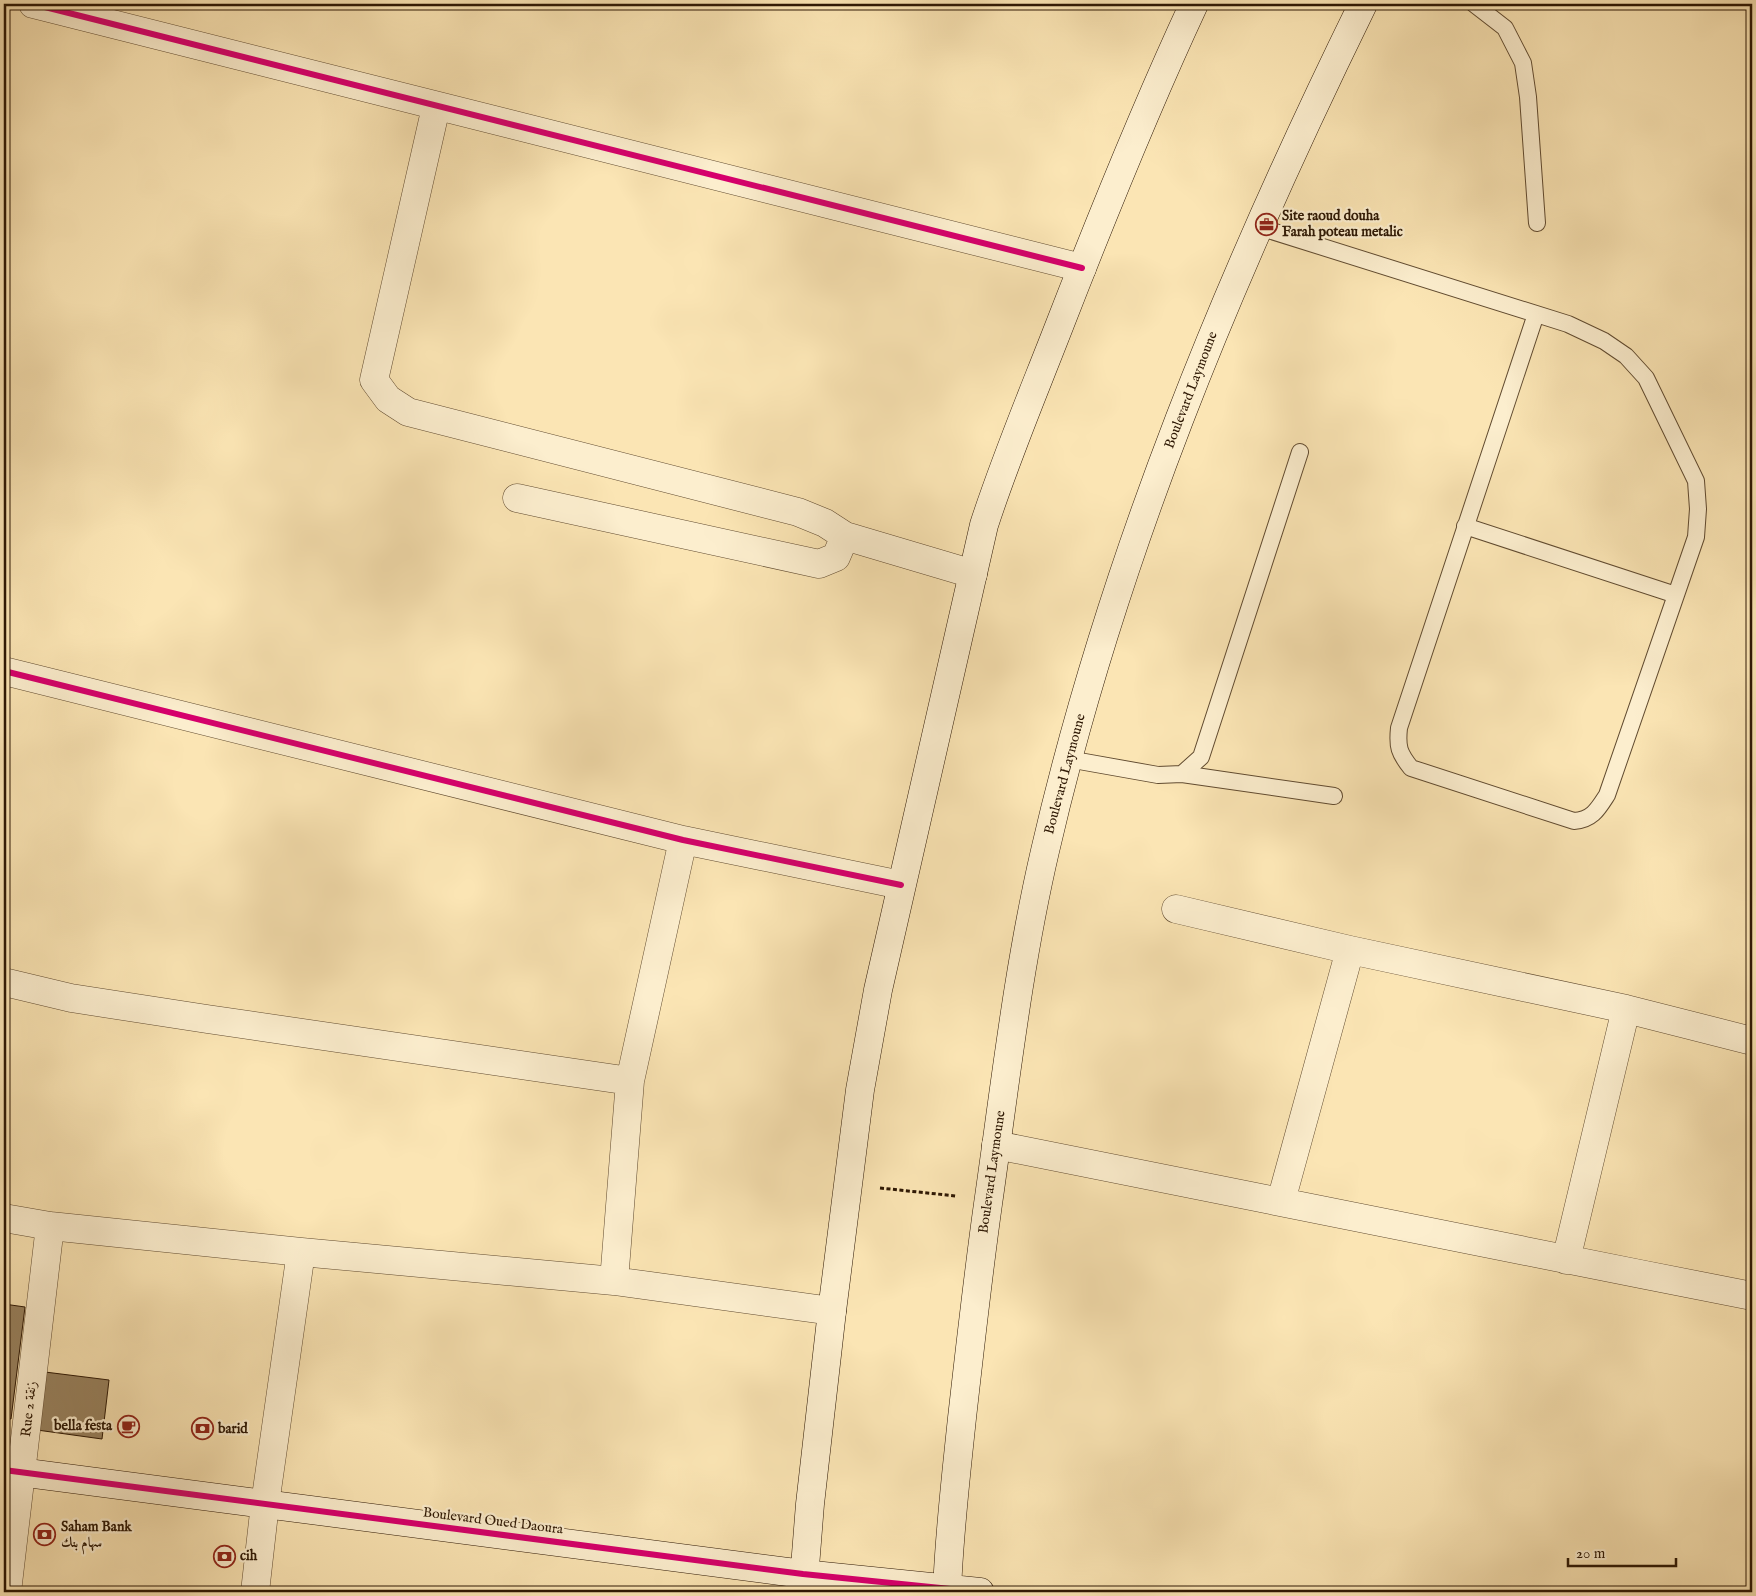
<svg xmlns="http://www.w3.org/2000/svg" width="1756" height="1596" viewBox="0 0 1756 1596" font-family="'IM FELL English',Amiri,serif">
<rect width="100%" height="100%" fill="#fbe5b4"/>
<filter id="stains"><feTurbulence type="fractalNoise" baseFrequency=".004" numOctaves="4"/><feColorMatrix values="0 0 0 0 .2 0 0 0 0 .09 0 0 0 0 .02 0 0 0 .5 -.17"/></filter>
<radialGradient id="worn" r=".72"><stop offset=".6" stop-color="#630" stop-opacity="0"/><stop offset="1" stop-color="#630" stop-opacity=".3"/></radialGradient>
<path fill="#998360" stroke="#2e1804" d="M4 1304 25 1307 11 1419 4 1418Z
M45 1372 109 1380 102 1439 37 1430Z"/>
<g fill="none" stroke-linecap="round" stroke-linejoin="round">
<defs>
<path id="lane" d="M1474 4 1505 28 1523 63 1528 97 1537 223
M1259 227 1568 324 1604 341 1626 356 1646 378 1696 481 1698 509 1696 537 1607 795C1598 809 1592 820 1574 821L1411 768C1399 753 1397 747 1399 728L1536 314
M1465 526 1676 595
M1068 759 1158 775 1182 774 1201 757 1300 452
M1182 774 1334 796"/>
<path id="street" d="M33 4 1082 268
M436 107 374 380 388 399 408 412 798 512 825 523 845 536 973 574
M517 498 819 564 836 557 845 536
M4 671 683 840 901 885
M1176 909 1350 950 1626 1009 1752 1041
M4 982 71 998 207 1019 630 1081
M996 1145C1249 1194 1500 1247 1752 1296
M1281 1201 1350 950
M4 1218 50 1226 301 1252 614 1281 832 1311
M1566 1260 1626 1009
M614 1281 630 1081 683 840
M7 1592 50 1226
M255 1592 265 1504 301 1252"/>
<path id="secondary" d="M4 1470 803 1574 980 1592
M803 1592 810 1504 832 1311 860 1090 878 990 984 525C1006 457 1034 391 1060 324 1102 216 1145 109 1194 4
M947 1592C949 1534 956 1476 962 1418 970 1347 978 1275 988 1204 1005 1086 1018 967 1045 851 1113 556 1230 275 1363 4"/>
</defs>
<use href="#lane" stroke="#614b30" stroke-width="18"/>
<use href="#street" stroke="#614b30" stroke-width="29"/>
<use href="#secondary" stroke="#2e1804" stroke-width="29"/>
<path stroke="#2e1804" stroke-width="3" stroke-dasharray="4 2.5" stroke-linecap="butt" d="M880 1188 956 1196"/>
<use href="#lane" stroke="#fceece" stroke-width="16"/>
<use href="#street" stroke="#fceece" stroke-width="28"/>
<use href="#secondary" stroke="#fceece" stroke-width="28"/>
<defs>
<path id="cycleway" d="M33 4 1082 268
M4 671 683 840 901 885
M4 1470 803 1574 980 1592"/>
</defs>
<use href="#cycleway" stroke="#fceece" stroke-width="9"/>
<use href="#cycleway" stroke="#d6006c" stroke-width="6"/>
</g>
<defs>
<symbol id="office-ring" viewBox="-11 -11 22 22"><circle r="9.5" fill="#fceece" stroke="#8f2418" stroke-width="1.5"/><path d="M-6-3h4V-5.5h4V-3h4V5H-6ZM-1-4.5V-3h2v-1.5ZM-6 0V1H6V0Z" fill="#8f2418"/></symbol>
<symbol id="cafe-ring" viewBox="-11 -11 22 22"><circle r="9.5" fill="#fceece" stroke="#8f2418" stroke-width="1.5"/><path d="M-5.5-4.5H6V0H3Q3 3.5 0 3.5H-2.5Q-5.5 3.5-5.5 0ZM3-3.2v2h1.7v-2ZM-6 4.5H4V6H-6Z" fill="#8f2418"/></symbol>
<symbol id="bank-ring" viewBox="-11 -11 22 22"><circle r="9.5" fill="#fceece" stroke="#8f2418" stroke-width="1.5"/><path d="M-6-4H6V4H-6ZM0-2.3a2.3 2.3 0 1 0 0 4.6a2.3 2.3 0 1 0 0-4.6Z" fill="#8f2418"/></symbol>
</defs>
<g fill-rule="evenodd">
<use href="#office-ring" x="1254" y="212" width="25" height="25"/>
<use href="#cafe-ring" x="116" y="1414" width="25" height="25"/>
<use href="#bank-ring" x="190" y="1416" width="25" height="25"/>
<use href="#bank-ring" x="32" y="1522" width="25" height="25"/>
<use href="#bank-ring" x="212" y="1544" width="25" height="25"/>
</g>
<g text-anchor="middle" dominant-baseline="central" stroke-width="4.5" stroke-linejoin="round" paint-order="stroke">
<g font-size="14" font-weight="bold" fill="#2e1804" stroke="#fceece" text-anchor="start">
<text x="1282" y="216">Site raoud douha<tspan x="1282" dy="16">Farah poteau metalic</tspan></text>
<text x="112" y="1426" text-anchor="end">bella festa</text>
<text x="218" y="1429">barid</text>
<text x="61" y="1527">Saham Bank<tspan x="61" dy="16">سهام بنك</tspan></text>
<text x="240" y="1556">cih</text>
</g>
<g font-size="14" fill="#2e1804" stroke="#fceece">
<text transform="translate(1191 390) rotate(-69)">Boulevard Laymoune</text>
<text transform="translate(1065 774) rotate(-75)">Boulevard Laymoune</text>
<text transform="translate(992 1172) rotate(-82)">Boulevard Laymoune</text>
<text transform="translate(29 1409) rotate(-84)">Rue 2 زنقة</text>
<text transform="translate(493 1521) rotate(7)">Boulevard Oued Daoura</text>
</g>
</g>
<rect width="1756" height="1596" fill="none" stroke="#fbe5b4" stroke-width="20"/>
<rect x="5" y="5" width="1746" height="1586" fill="none" stroke="#2e1804" stroke-width="2.5"/>
<rect x="10" y="10" width="1736" height="1576" fill="none" stroke="#2e1804"/>
<path d="M1568 1558v8h108v-8" fill="none" stroke="#2e1804" stroke-width="2.5"/>
<text x="1576" y="1558" font-size="15" fill="#2e1804" stroke="#fceece" stroke-width="4" paint-order="stroke">20 m</text>
<rect width="100%" height="100%" filter="url(#stains)"/>
<rect width="100%" height="100%" fill="url(#worn)"/>
</svg>
